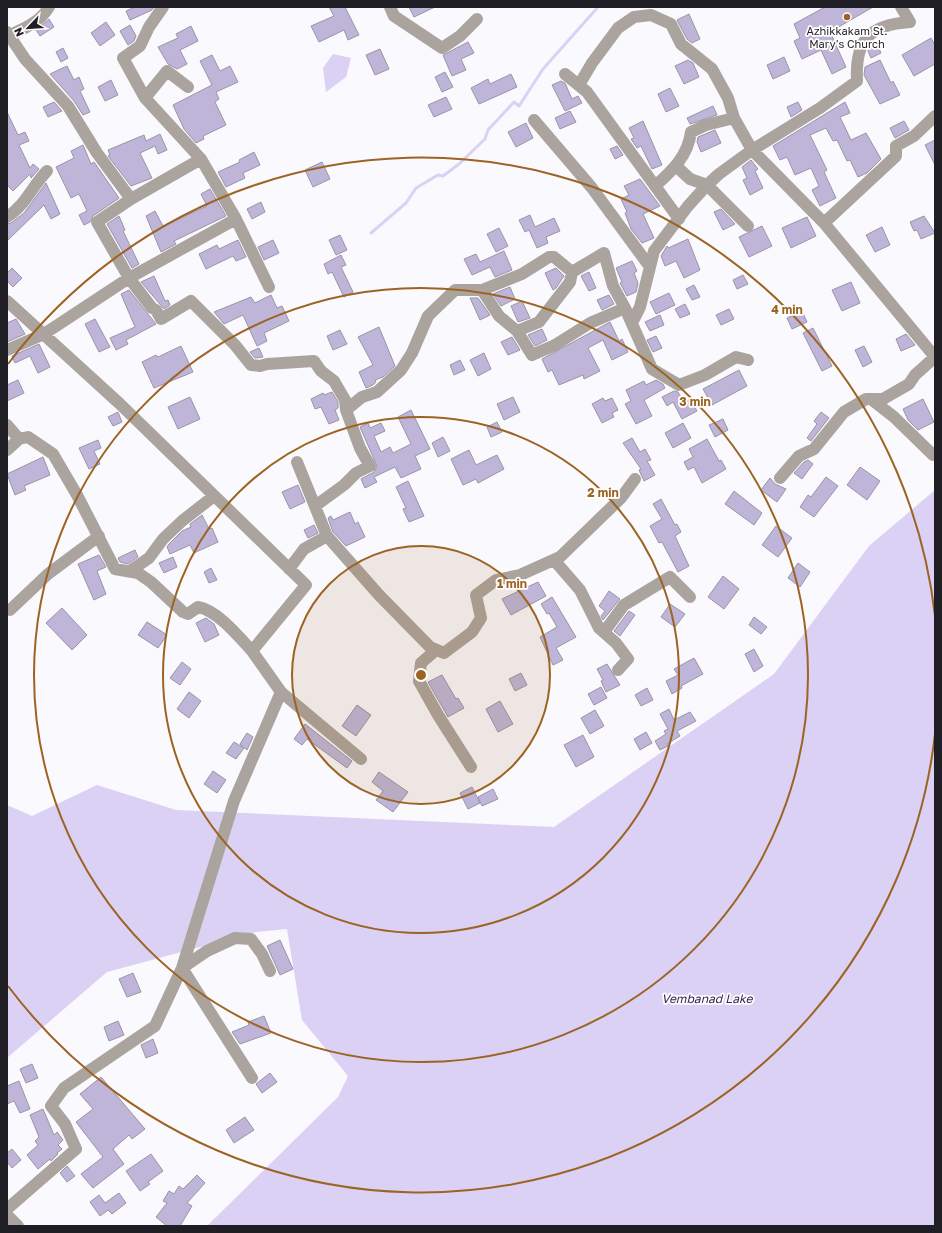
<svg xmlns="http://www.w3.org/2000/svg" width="942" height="1233" viewBox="0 0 942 1233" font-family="'Golos Text',sans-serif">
<rect width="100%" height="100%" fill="#faf9fd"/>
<path fill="#dad1f5" d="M333 54 351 58 346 77 326 92 323 68Z
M935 490V1226H207L338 1097 348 1076 302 1020 287 929 256 932 107 972 7 1058V805L32 816 97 785 176 810 554 827 774 674 869 546Z"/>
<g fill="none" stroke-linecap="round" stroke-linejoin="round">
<path stroke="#dad1f5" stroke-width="3" d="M371 233 406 203 416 188 438 175 443 176 459 164 485 139 488 130 514 102 519 106 543 69 598 7"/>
</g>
<path fill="#beb5d8" stroke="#9995a7" d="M135 7H154L152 10 130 20 126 11Z
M329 7H345L359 35 348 40 344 30 319 42 311 26 334 16Z
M409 7H435L414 17Z
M825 7H873L830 32 846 67 832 74 821 50 802 59 794 41 800 38 794 24Z
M689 14 700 39 692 43 687 39 677 20Z
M49 19 54 27 40 36 36 30Z
M106 22 115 35 100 46 91 33Z
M130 25 136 36 134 41 128 45 120 31Z
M191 26 198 41 180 50 187 64 177 69 168 64 158 47 178 38 176 34Z
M931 38 935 45V64L914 76 902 55Z
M468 42 474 53 461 59 466 70 452 76 443 55Z
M876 42 881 53 871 58 868 51 872 44Z
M63 48 68 58 61 62 56 52Z
M380 49 389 69 375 75 366 55Z
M212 55 220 71 230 66 238 82 216 92 219 99 215 102 226 125 203 136 204 139 196 143 184 129 173 105 212 85 200 61Z
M784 57 790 71 773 79 767 65Z
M688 60 693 63 699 77 684 84 675 66Z
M880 60 891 83 893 81 900 95 880 104 864 75 865 67Z
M67 66 74 80 79 77 84 89 80 91 90 112 83 115 74 101 50 74Z
M445 72 453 87 442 92 435 77Z
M511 74 517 87 479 104 471 88 488 79 490 84Z
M111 80 118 95 105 101 98 87Z
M561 81 565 83 572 99 578 96 582 103 565 111 552 85Z
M670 88 679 106 666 112 658 94Z
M446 97 452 109 434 117 428 105Z
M54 102 62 111 48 117 43 107Z
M798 102 802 110 791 117 787 107Z
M845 102 850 113 840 117 851 140 866 133 881 159 867 173 858 177 850 160 847 161 837 140 833 141 826 128 810 135 827 170 824 172 836 198 820 206 812 190 819 186 811 168 795 175 787 157 780 160 773 146Z
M713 106 717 115 690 124 687 118Z
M570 111 576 122 560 129 555 118Z
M7 112 18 135 25 132 29 141 19 145 30 168 33 164 39 169 31 178 30 174 13 191 7 185Z
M643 121 662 165 652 169 641 146 637 148 631 139 634 138 629 128Z
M904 121 909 130 895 138 890 128Z
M526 123 533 138 516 147 508 132Z
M715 130 721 143 701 152 697 142 698 137Z
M160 134 167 150 158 154 155 146 140 153 152 178 131 186 108 156 110 155 108 150 144 135 146 141Z
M935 140V165L925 145Z
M83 145 91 164 94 162 119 198 93 216 90 222 84 225 79 215 87 211 79 194 71 198 56 167 74 158 71 151Z
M617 146 623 155 615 159 610 149Z
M254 152 260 165 243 173 245 178 226 187 218 172 240 162 239 160Z
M751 160 758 169 755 171 763 188 750 195 743 180 747 178 742 167Z
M322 162 330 179 313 187 305 170Z
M640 179 660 206 643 214 654 238 642 243 631 229 625 213 627 212 621 199 629 195 624 186Z
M46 183 60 214 51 219 44 205 7 241V224L11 223 24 213Z
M210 189 226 216 174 241 176 244 161 252 146 216 155 211 163 226 207 206 201 194Z
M261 202 265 212 252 219 247 209Z
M721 209 735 224 723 230 714 212Z
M530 215 535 227 554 218 560 231 546 237 548 243 537 248 529 230 525 232 519 220Z
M119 216 125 230 123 231 139 264 132 268 107 224Z
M924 216 935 233 921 239 917 230 914 231 910 222Z
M807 217 816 236 791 248 782 228Z
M762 226 772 246 749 257 739 237Z
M882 227 890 245 875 252 866 235Z
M499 228 508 246 496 252 487 234Z
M340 235 347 250 336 255 329 240Z
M688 239 700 270 684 278 676 261 665 266 661 256 667 246 668 248Z
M238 240 246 257 236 261 233 256 206 269 199 254 217 245 219 249Z
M273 240 279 253 264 260 258 247Z
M504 251 512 270 495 277 490 267 472 275 464 259 476 254 480 262Z
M341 255 346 265 341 267 353 292 344 297 332 272 328 274 324 264Z
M632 261 637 271 634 273 638 283 636 292 627 296 620 283 622 282 616 268Z
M12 268 22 278 13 287 7 281V273Z
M556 268 564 276 556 288 553 290 545 273Z
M589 272 596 288 589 291 581 276Z
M743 275 748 284 737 289 733 280Z
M154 276 165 301 168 300 170 305 164 309 141 282Z
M851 282 860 303 842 311 832 290Z
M694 285 700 297 692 300 686 289Z
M510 287 515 299 501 306 493 294Z
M129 290 156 324 126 340 128 344 116 350 110 338 135 327 121 294Z
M669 293 675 305 656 314 650 302Z
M271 295 277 308 282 306 289 321 264 333 267 341 257 346 243 315 224 324 214 312 251 297 255 303Z
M609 295 614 304 602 310 597 300Z
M470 298H478L490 315 480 320Z
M522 301 530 318 518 322 511 306Z
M685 304 690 314 680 318 675 309Z
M729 309 734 319 721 325 716 315Z
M802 311 807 322 792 329 787 318Z
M660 315 664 325 650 331 645 322Z
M16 319 25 334 7 342V323Z
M95 319 110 347 99 352 85 324Z
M610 322 619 341 622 339 628 352 612 360 603 340 588 348 600 371 584 379 583 375 559 385 552 370 548 372 542 359Z
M379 327 395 366 383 377 375 380 376 382 373 385 366 388 359 372 373 365 358 337Z
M813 328 832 366 822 371 803 333Z
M542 329 547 340 535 346 528 335Z
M340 330 347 344 333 350 327 336Z
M906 334 915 345 901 351 896 339Z
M656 336 662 348 653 352 647 340Z
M512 337 520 350 508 355 501 342Z
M39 344 50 367 38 373 30 356 15 363 12 356Z
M181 346 193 372 154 388 142 362 156 355 158 357Z
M864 346 872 362 863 367 855 350Z
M259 348 263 357 255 358 250 352Z
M484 353 491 369 478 376 470 360Z
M460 360 465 370 454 375 450 365Z
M739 370 747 386 712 405 703 389Z
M18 380 24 393 7 401V385Z
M656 380 663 384 665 388 644 400 652 416 636 424 625 404 631 401 626 390 644 381 646 385Z
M674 391 678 392 684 403 690 399 697 411 682 419 673 402 667 406 662 397Z
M332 392 338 402V408L335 410 339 420 329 424 321 407 315 409 311 399 323 393 324 395Z
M190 397 200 419 178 429 168 407Z
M513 397 520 412 504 420 497 404Z
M603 398 605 401 612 398 618 410 612 413 614 417 602 423 592 404Z
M923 399 934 422 918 430 908 420 903 409Z
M411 410 430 449 415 456 421 469 401 478 395 467 374 477 377 482 365 488 361 479 374 472 377 466 360 427 368 423 370 428 381 423 385 431 374 436 381 452 390 447 393 453 411 444 398 417Z
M118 412 122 422 113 426 108 417Z
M821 412 829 418 811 441 807 438 817 424 814 421Z
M723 419 728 430 715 437 709 425Z
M497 422 502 432 491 437 487 427Z
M683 423 691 438 673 448 665 433Z
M443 437 450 451 438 457 432 443Z
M632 438 640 452 645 449 651 460 647 461 655 475 644 481 639 470 641 469 623 443Z
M707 439 719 461 721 460 726 469 702 483 694 467 688 470 684 462 693 457 689 449Z
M98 440 101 448 94 451 100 464 89 469 79 448Z
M469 450 476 465 497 455 504 469 478 483 476 479 463 485 451 459Z
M43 457 50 475 24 486 26 490 15 495 7 474Z
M808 460 813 464 802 479 794 473 804 462Z
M860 467 880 481 867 500 847 485Z
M826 477 838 486 814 517 800 507 808 495 811 497Z
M770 478 775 484 786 489 777 502 761 490Z
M408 481 424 516 409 522 403 509 406 508 396 487Z
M298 485 305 502 290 509 282 492Z
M734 491 762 513 754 525 725 504Z
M661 499 675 525 677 524 681 532 675 536 689 566 678 572 662 542 659 543 650 526 662 519 653 504Z
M350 512 355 524 358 522 365 537 346 546 333 532 328 518 331 516 333 520Z
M202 515 209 529 212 528 218 542 194 553 190 545 170 554 167 547 169 544 182 531 191 527 190 524Z
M314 525 318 533 308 538 304 530Z
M776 526 792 538 778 557 762 545Z
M135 550 138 557 128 564 120 562 118 558Z
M99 555 106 567 97 571 106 594 94 600 78 564Z
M173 557 177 567 164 573 159 563Z
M798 563 810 572 800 587 788 578Z
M211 568 217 580 209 583 204 572Z
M723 576 739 589 724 609 708 597Z
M538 582 546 596 511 615 502 599Z
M609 591 620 599 603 620 601 616 605 611 599 606Z
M552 597 576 637 556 648 563 660 553 665 540 637 557 627 549 613 547 614 541 604Z
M670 604 685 614 675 627 661 617Z
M62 608 87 635 72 650 46 623Z
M629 611 635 615 620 636 614 631Z
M754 617 767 627 761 634 749 625Z
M206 618 214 624 219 635 205 642 196 623Z
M147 622 167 635 158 648 138 635Z
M754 649 763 666 754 672 745 654Z
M694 658 703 674 681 686 682 688 672 694 666 681 678 675 674 669Z
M182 662 191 669 180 685 170 678Z
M607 664 620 685 606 692 601 681 603 680 597 669Z
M521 673 527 685 515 691 509 679Z
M442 675 456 699 458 698 464 708 448 717 428 682Z
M601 687 607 698 594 705 588 694Z
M647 688 653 700 641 706 635 695Z
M189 692 201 701 189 718 177 709Z
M500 701 513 724 498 732 486 709Z
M357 705 371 715 356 736 342 726Z
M669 709 674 720 690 712 696 721 677 731 680 736 667 744 668 746 660 750 655 741 666 734 664 731 668 729 660 714Z
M595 710 604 726 590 734 581 718Z
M305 724 352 761 347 768 307 739 302 745 294 739Z
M646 732 652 743 640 750 634 739Z
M247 733 253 737 247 750 240 744Z
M583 735 594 757 576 767 564 745Z
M234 742 244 748 236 759 226 753Z
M213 771 226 780 217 793 204 784Z
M379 772 408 792 393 812 376 800 383 791 372 782Z
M472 787 480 803 468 809 460 793Z
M493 789 498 799 482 806 478 797Z
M280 940 293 969 280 975 267 946Z
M133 973 141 992 127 997 119 979Z
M264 1016 271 1033 240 1044 232 1032 249 1025 248 1022Z
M118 1021 124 1035 109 1041 104 1027Z
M153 1039 158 1053 146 1058 141 1045Z
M32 1064 38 1078 26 1083 20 1069Z
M270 1073 277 1082 262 1093 256 1084Z
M101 1077 145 1129 132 1139 129 1135 113 1149 124 1164 93 1188 81 1174 103 1157 76 1122 93 1109 80 1094Z
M19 1081 30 1109 20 1113 14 1101 7 1104V1086Z
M43 1109 54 1135 57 1132 63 1140 58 1145 62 1149 57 1153 58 1154 51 1161 50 1159 38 1169 27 1155 38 1145 35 1141 39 1137 30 1115Z
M245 1117 254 1130 234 1143 226 1130Z
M12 1149 21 1160 12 1168 7 1162V1153Z
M151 1154 163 1171 148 1182 150 1184 140 1191 126 1171Z
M67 1166 75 1176 67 1182 60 1173Z
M197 1175 205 1183 187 1203 192 1206 180 1226H167L156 1217 167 1203 163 1201 169 1191 174 1194 179 1186 183 1189Z
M119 1193 126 1203 112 1214 108 1210 100 1216 90 1202 99 1195 105 1203Z"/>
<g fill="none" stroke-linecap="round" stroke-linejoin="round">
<path stroke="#aba49e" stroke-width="12" d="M163 7 149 27 140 46 123 58 145 98 201 159 236 219 269 287
M390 7 394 16 442 48 460 36 477 19
M7 32 25 59 68 106 97 153 131 199 97 222 129 278 152 308 156 310 161 319 191 301 235 345 251 365 260 366 267 364 314 361 321 371 334 381 345 400 346 410 360 448 370 466 356 473 344 485 315 506
M10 35C25 28 40 22 49 7
M565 74 587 92 679 219
M579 85 592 63 618 28 634 17 651 15 671 24 681 44 712 69 728 98 734 118 752 150 824 223 935 357 915 375 909 384 883 399H866L844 412 814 449 799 456 780 478
M145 98 167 71 188 87
M534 120 592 188 650 267
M676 166 690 179 707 185 748 226
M655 186C672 171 688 156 691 132L706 125 734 118
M131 199 201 159
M7 217C25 206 33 185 47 171
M824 223 896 156V146L914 136 935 116
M482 290 522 274 549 257H554L572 272
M7 301 120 404 306 585 252 651 281 692 234 801 182 968 155 1026 64 1088 51 1106 65 1124 76 1149 7 1209
M632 323 640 307 654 251 688 206 707 185 719 174 752 150 820 108 857 81C855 41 868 25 910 22L901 7
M517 331 532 355 555 345 590 323 625 308
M7 350 44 334 129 278 236 219
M871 399 894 417 933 455
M346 410 362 397 377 392 401 370 412 353 428 316 455 290H482L499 316 517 331 539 322 570 282 572 272 604 253 613 286 625 308 652 369 679 385 705 375 736 357 748 360
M7 425 19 439
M7 450 19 439 28 437 53 454 77 495 115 569 138 573 151 582 183 612 188 614 198 607C217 610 239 637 252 651
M297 462 327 536
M554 560 580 590 599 628 616 643 628 659 618 670
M289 569 304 549 327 536 379 595 430 647 444 653 472 632 481 618 476 595 496 580 520 575 560 557 621 498 635 479
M130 571 149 558 163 539 182 521 214 496
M10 610 48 574 99 536
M604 632 624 605 670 577 690 597
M436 650 421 663 419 681 438 715 471 767
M281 692 361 759
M182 968 252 1078
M182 968 207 951 235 938 251 939 262 954 270 971
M7 1215 18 1226"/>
</g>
<circle cx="421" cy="675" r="129" fill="#9d6322" fill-opacity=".12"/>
<g fill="none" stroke="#9d6322" stroke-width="2">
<circle cx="421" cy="675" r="129"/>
<circle cx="421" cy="675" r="258"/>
<circle cx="421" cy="675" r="387"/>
<path d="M935 734A517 517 0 0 1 8 986M8 364A517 517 0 0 1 935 616"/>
</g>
<circle fill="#9d6322" stroke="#fff" stroke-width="1.5" cx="847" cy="17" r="4"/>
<g text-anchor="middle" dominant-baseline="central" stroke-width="3.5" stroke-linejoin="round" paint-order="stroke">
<g font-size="11" fill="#201e25" stroke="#fff">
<text x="847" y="30">Azhikkakam St.<tspan x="847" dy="13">Mary's Church</tspan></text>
</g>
<g font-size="12" font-style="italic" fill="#372755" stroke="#fff">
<text x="707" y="998">Vembanad Lake</text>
</g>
</g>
<circle cx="421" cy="675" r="6" fill="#9d6322" stroke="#fff" stroke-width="2"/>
<g font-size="12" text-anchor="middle" font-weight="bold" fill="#9d6322" stroke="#fff" stroke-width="3.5" stroke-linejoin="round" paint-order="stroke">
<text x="787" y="314">4 min</text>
<text x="695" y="406">3 min</text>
<text x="603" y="497">2 min</text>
<text x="512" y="588">1 min</text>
</g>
<rect width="942" height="1233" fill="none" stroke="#201e25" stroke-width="16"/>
<g transform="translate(28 28) rotate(245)" stroke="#ffffff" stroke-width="3" paint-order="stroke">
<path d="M0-3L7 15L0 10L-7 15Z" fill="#201e25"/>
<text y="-6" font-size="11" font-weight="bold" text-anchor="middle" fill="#201e25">N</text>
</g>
</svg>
